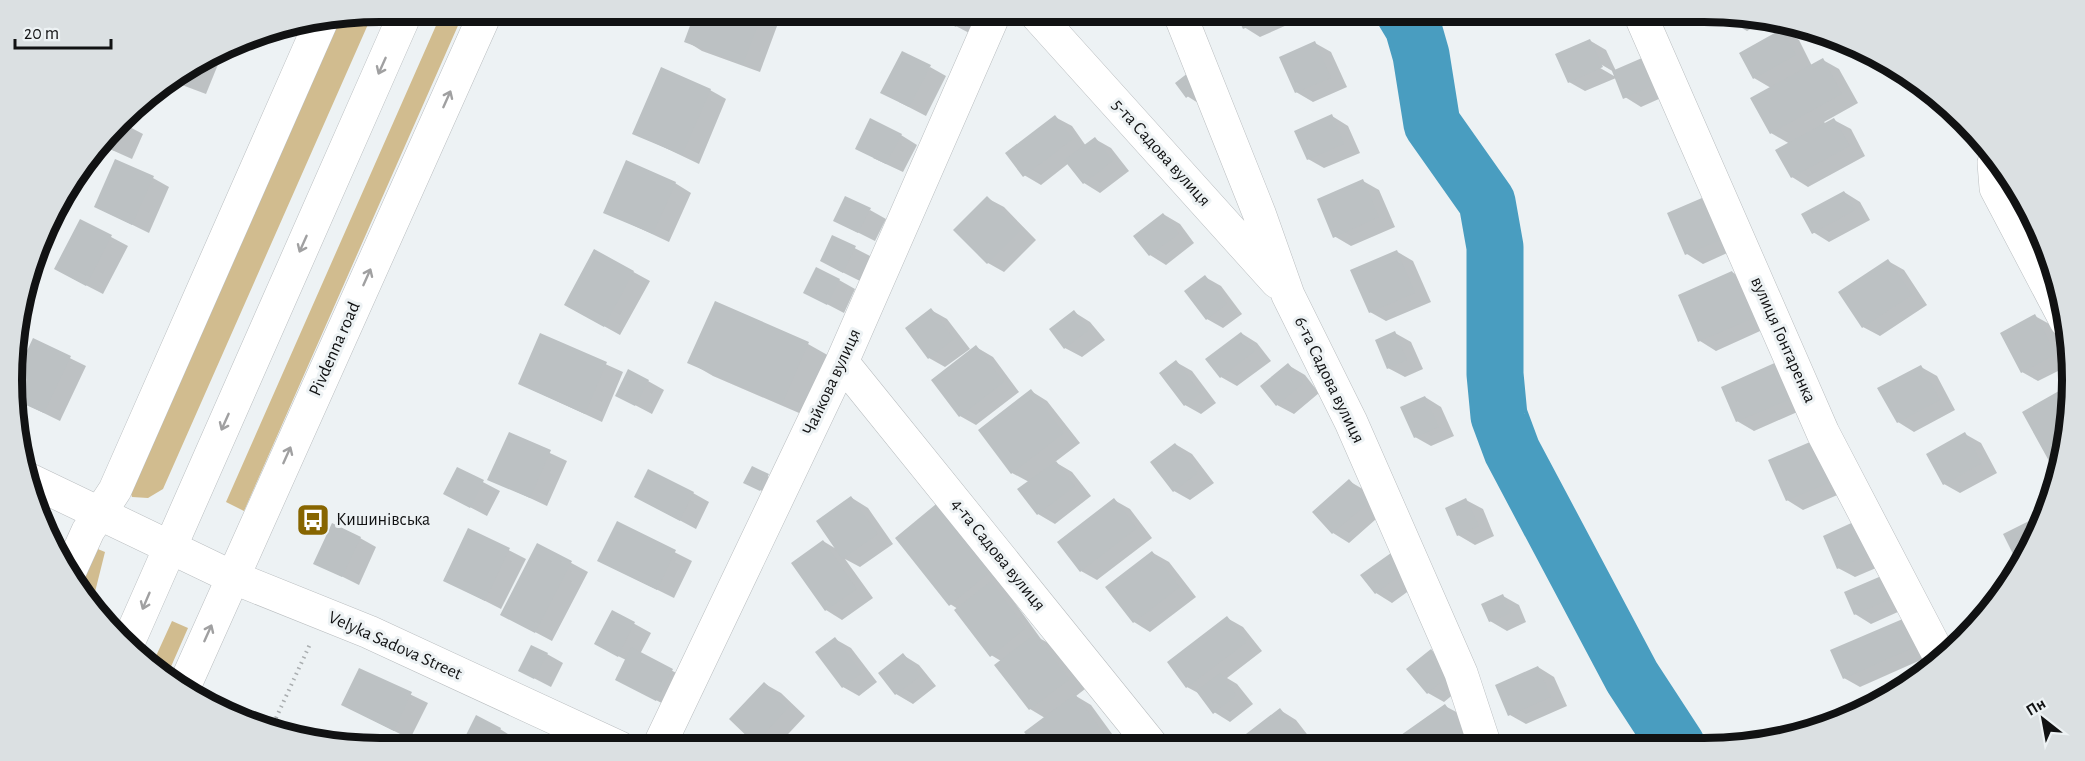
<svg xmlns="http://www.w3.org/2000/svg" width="2085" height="761" viewBox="0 0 2085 761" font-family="'Alegreya Sans',sans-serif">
<rect width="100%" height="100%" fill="#edf2f4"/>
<path fill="#d1bc8f" d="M442 12H464L244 511 226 502Z
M373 13 163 489 148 498 132 497 129 488 335 20Z
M93 547 105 552 92 604 75 586Z
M172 621 188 628 166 678 151 667Z"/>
<path fill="#0003" fill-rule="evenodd" d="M697 12H770L780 18 760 72 702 51 686 41Z
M929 12H984L973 35Z
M1237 12H1292L1296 21 1260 37 1244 27Z
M1727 15 1738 16 1737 20 1743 17 1767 20 1747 31 1731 22Z
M1782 31 1799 40 1812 66 1823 60 1839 69 1858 103 1824 122 1826 124 1834 120 1851 129 1865 156 1808 187 1792 177 1790 144 1771 133V88L1754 78Z
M1589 40 1606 50 1616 71 1642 60 1670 94 1641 107 1625 97 1616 78 1585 91 1569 82ZM1597 62 1614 72V76L1595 65Z
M1315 43 1331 52 1347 87 1313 102 1296 92Z
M214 59 219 62 206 94 174 82Z
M930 67 946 76 926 116 899 102Z
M1193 71 1203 106 1187 96Z
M710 90 726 99 699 164 634 133Z
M1332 116 1348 126 1360 153 1324 168 1308 159Z
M1055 117 1072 126 1086 146 1095 139 1111 148 1129 171 1100 193 1084 183 1069 163 1041 185 1024 175Z
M122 123 143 134 132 159 103 146Z
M901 135 917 145 903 172 873 158Z
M153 178 169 187 149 233 96 207Z
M1363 181 1379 190 1395 227 1351 246 1334 236Z
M675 183 691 193 669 242 605 212Z
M1844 192 1860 202 1870 220 1829 242 1813 232Z
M61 198 68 202 56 231 50 229Z
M987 198 1004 207 1036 240 1004 272 988 263Z
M1702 200 1718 209 1736 249 1703 264 1687 254 1669 214Z
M870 210 886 219 875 241 851 229Z
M1163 214 1180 224 1194 243 1166 265 1150 255Z
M81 221 128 246 103 294 72 278Z
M833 237 872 257 860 281 838 270Z
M595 251 650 281 620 335 566 305Z
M1396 251 1413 261 1431 302 1386 321 1370 312Z
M41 255 45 258 27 299Z
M1888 261 1904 270 1927 305 1880 336 1863 327Z
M1732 272 1749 282 1769 327 1716 351 1700 341Z
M1205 277 1221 286 1242 314 1223 328 1207 319Z
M839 280 855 289 844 313 821 301Z
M931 310 947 319 970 349 945 367 929 358Z
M1074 312 1090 322 1105 340 1082 357 1065 348 1051 329Z
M2035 316 2051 325 2068 357V366L2038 381 2022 372Z
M1241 333 1257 343 1271 361 1237 386 1221 377Z
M1395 333 1411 342 1423 369 1405 377 1388 368Z
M541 335 623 372 602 422 520 384Z
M33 340 86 366 60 421 17 400V375Z
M808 344 831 357 806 416 713 376 689 362Z
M976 347 993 357 1019 392 976 425 960 416Z
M1176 362 1192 371 1216 403 1201 414 1185 405Z
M1779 363 1811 406 1754 431 1737 421Z
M1288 365 1305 375 1319 393 1294 414 1277 405Z
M1921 367 1937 376 1955 410 1914 432 1898 422Z
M648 381 664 390 652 414 633 404Z
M2066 388 2061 466 2050 460 2024 412Z
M1031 391 1047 401 1080 443 1055 462 1072 472 1091 496 1055 524 1038 514 1019 490 1029 482 1012 473Z
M1425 397 1441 407 1454 436 1431 446 1415 437Z
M509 434 567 461 547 506 489 479Z
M1965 434 1981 443 1997 473 1960 493 1944 484Z
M1175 444 1192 454 1214 483 1190 500 1174 491Z
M1770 461 1851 489 1803 510 1787 500Z
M752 468 784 485 777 499 745 482Z
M458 469 500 491 487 516 462 503Z
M1349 481 1366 491 1384 512 1349 543 1333 533Z
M693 493 709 502 696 529 653 506Z
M852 498 868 508 893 544 860 567 845 559 873 598 842 620 826 610 823 541 838 550Z
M1114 500 1130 509 1152 538 1097 580 1081 571Z
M1466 500 1483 509 1494 536 1475 545 1458 535Z
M942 502 1041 639 1052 645 1085 689 1076 696 1091 705 1115 738 1103 747H1038L1026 733 1045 718 1030 709 1001 661 991 655 958 609 950 604Z
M617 523 692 561 674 598 599 561Z
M469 530 526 559 501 609 444 580Z
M1825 537 1890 562 1855 577 1838 568Z
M360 538 376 547 359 585 315 563Z
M538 545 588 572 552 641 518 623Z
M1153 553 1169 562 1196 597 1150 632 1134 622 1107 587Z
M1391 554 1421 582 1392 603 1376 593Z
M1893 573 1918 603 1871 624 1855 614Z
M1503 596 1519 605 1526 622 1507 631 1490 621Z
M613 612 651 633 640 654 688 679 673 709 633 688 626 660 612 653Z
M1227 618 1243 627 1262 651 1227 678 1237 684 1253 704 1230 722 1214 712 1200 694 1187 687Z
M1904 620 1932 655 1860 687 1844 678Z
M835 639 851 648 877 682 859 696 843 687Z
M1431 651 1466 684 1444 702 1428 693Z
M547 654 563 663 551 687 520 671Z
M903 655 919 665 936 686 913 704 896 694 880 673Z
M1538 667 1554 677 1567 706 1526 724 1510 715Z
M360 670 428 703 410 739 343 705Z
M765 684 781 693 805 716 775 748H765L755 743Z
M1445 706 1462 715 1484 746 1412 747Z
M1280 710 1296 720 1317 747H1231Z
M500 729 516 739 511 749H460Z
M960 738 977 748H947Z"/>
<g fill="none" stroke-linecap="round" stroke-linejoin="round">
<path stroke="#499dc0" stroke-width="57" d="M1404 12 1413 27 1421 55 1432 124 1487 202 1495 247V374L1499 416 1512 451 1632 677 1677 746"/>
</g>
<path fill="#bcc1c3" d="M695 12H763L743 64 684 42Z
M926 12H964L956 27Z
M1235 12H1281L1243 29Z
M1725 15 1741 17 1729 23Z
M1782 29 1796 55 1753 79 1739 53Z
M1590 39 1603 67 1568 83 1555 54Z
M1315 41 1331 78 1295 93 1279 57Z
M902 51 931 65 909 107 880 93Z
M1642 58 1654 85 1623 99 1612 71Z
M1823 58 1842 94 1770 134 1750 98Z
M661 67 711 89 682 155 632 134Z
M1193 69 1204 83 1186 98 1175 83Z
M196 70 190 86 176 81Z
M1332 114 1344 144 1307 160 1294 131Z
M1055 115 1073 139 1023 177 1005 153Z
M870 118 902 134 886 164 855 149Z
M1834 118 1850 146 1791 178 1775 150Z
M123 122 127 124 115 151 103 146Z
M1095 137 1113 161 1083 184 1064 160Z
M115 159 154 176 132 225 94 207Z
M626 160 676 182 653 234 603 213Z
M1363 179 1379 217 1333 238 1317 199Z
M1844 191 1855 210 1812 234 1801 214Z
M845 196 871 208 858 233 833 221Z
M987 196 1021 230 987 264 953 230Z
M1702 198 1720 240 1685 255 1667 213Z
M1163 213 1179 234 1149 256 1133 236Z
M80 219 112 235 86 286 54 269Z
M832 235 856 246 843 273 820 261Z
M594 249 634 271 604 327 564 305Z
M1397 250 1415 293 1369 313 1350 270Z
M1888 259 1912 295 1862 328 1838 292Z
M816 267 840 279 827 305 803 293Z
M1732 271 1753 318 1698 342 1678 295Z
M1205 275 1227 304 1206 320 1184 291Z
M715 301 809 342 782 404 687 363Z
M931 308 954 339 928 359 905 328Z
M1074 310 1089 330 1064 349 1049 329Z
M2035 314 2056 354 2021 373 2000 333Z
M1395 331 1407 360 1387 369 1375 340Z
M1241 332 1255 351 1220 378 1205 359Z
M540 333 607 362 585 414 518 384Z
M33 338 71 356 44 413 17 401V372Z
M976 345 1004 382 959 417 931 380Z
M1176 360 1201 393 1184 406 1159 373Z
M1779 361 1795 397 1736 422 1721 387Z
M1288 363 1304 383 1276 406 1260 386Z
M1921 365 1940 400 1897 423 1877 388Z
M628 369 649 380 635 406 615 396Z
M2066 387 2062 454 2049 461 2022 412Z
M1031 389 1064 433 1011 474 978 430Z
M1425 396 1439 427 1414 438 1400 407Z
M509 432 551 450 530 498 487 480Z
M1965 432 1982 463 1943 485 1926 454Z
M1817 439 1835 480 1786 501 1768 460Z
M1175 443 1198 473 1173 492 1150 462Z
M1056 461 1075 486 1037 515 1017 489Z
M752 466 769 474 760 491 743 483Z
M457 467 484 480 470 508 443 494Z
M648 469 694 492 680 521 634 497Z
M1349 479 1369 502 1332 534 1312 512Z
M851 496 878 534 842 559 816 521Z
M1114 498 1137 528 1080 572 1057 542Z
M1466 498 1479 526 1457 536 1445 508Z
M941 500 996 567 949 606 895 538Z
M2043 514 2021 563 2018 564 2003 534Z
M1860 519 1875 552 1837 569 1823 536Z
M617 521 676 550 657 590 597 561Z
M332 523 361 537 342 577 313 564Z
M468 528 510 548 485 601 443 581Z
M823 540 857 589 825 611 791 563Z
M537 543 572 561 535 633 500 615Z
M1152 551 1180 587 1133 623 1105 587Z
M1391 553 1405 572 1375 594 1360 575Z
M1893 571 1902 594 1854 615 1844 592Z
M991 581 1026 628 990 657 954 610Z
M1503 594 1511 613 1489 622 1481 604Z
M612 610 635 622 618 657 594 644Z
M1227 616 1247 642 1186 688 1167 662Z
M1905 618 1917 646 1843 679 1830 650Z
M1035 634 1070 679 1029 710 994 665Z
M835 637 862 673 842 688 815 652Z
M531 645 548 653 534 679 518 671Z
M631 647 673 669 656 701 615 680Z
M1431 649 1451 674 1427 694 1406 669Z
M903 653 921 676 895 695 878 673Z
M1538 666 1551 697 1508 716 1495 685Z
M359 668 412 692 394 731 341 705Z
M1220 673 1237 695 1213 714 1196 691Z
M764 682 790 706 755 744 729 719Z
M1075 694 1100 728 1074 747H1036L1024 732Z
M1445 704 1475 746 1410 747 1401 735Z
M1280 708 1309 747H1229Z
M476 715 501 728 490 749H459Z
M960 736 969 748H944Z
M330 737 343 744 328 742Z"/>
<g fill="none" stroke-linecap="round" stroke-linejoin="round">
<defs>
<path id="minor" d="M1034 12 1277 282
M1179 12 1259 213 1288 295 1351 422 1461 673 1485 746
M1639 12 1823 433 1942 661
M1994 163 1996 188 2066 321
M842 362 1153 747
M30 480 232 577 369 632 620 748
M69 573 88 531 115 490 321 22
M658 748 842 362 995 12"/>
<path id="major" d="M128 643 406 12
M184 687 486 12"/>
</defs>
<use href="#minor" stroke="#babec0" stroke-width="34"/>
<use href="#major" stroke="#babec0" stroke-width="34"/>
<path stroke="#a9adaf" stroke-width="4" stroke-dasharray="1.5 4.5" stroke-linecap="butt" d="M271 729 311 642"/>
<use href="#minor" stroke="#fff" stroke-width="33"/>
<use href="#major" stroke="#fff" stroke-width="33"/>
</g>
<defs><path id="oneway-shaft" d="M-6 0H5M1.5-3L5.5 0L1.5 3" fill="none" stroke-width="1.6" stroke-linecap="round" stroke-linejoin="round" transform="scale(1.5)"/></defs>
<g stroke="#a0a0a1">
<use href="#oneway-shaft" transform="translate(382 66) rotate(114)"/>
<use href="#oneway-shaft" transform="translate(447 99) rotate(-66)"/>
<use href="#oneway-shaft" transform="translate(303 244) rotate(114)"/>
<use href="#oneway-shaft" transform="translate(367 277) rotate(-66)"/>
<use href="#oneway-shaft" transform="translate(225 422) rotate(114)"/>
<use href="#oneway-shaft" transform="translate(287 455) rotate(-66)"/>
<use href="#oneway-shaft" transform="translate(146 601) rotate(113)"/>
<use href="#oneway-shaft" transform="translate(208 633) rotate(-66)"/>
</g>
<defs>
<symbol id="bus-square" viewBox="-11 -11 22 22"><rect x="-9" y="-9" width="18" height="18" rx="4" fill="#876500" stroke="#edf2f4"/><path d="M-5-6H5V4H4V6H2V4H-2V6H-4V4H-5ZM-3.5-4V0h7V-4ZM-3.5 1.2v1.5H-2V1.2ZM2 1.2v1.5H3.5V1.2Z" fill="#fff"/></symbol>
</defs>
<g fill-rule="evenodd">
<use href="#bus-square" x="294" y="501" width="38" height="38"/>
</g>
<g text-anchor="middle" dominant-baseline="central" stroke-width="6" stroke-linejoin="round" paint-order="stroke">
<g font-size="18" fill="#111213" stroke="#edf2f4">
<text transform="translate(1161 153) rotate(48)">5-та Садова вулиця</text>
<text transform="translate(1783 340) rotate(66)">вулиця Гонтаренка</text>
<text transform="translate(335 349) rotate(-66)">Pivdenna road</text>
<text transform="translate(1329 380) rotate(64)">6-та Садова вулиця</text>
<text transform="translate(832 382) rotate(-65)">Чайкова вулиця</text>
<text transform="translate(998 555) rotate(51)">4-та Садова вулиця</text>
<text transform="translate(395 646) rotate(24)">Velyka Sadova Street</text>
</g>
<g font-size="18" fill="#111213" stroke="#edf2f4" text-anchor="start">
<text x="336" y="520">Кишинівська</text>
</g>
</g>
<path d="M0 0H2085V761H0ZM380 22H1704A358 358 0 0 1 2062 380V380A358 358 0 0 1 1704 738H380A358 358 0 0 1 22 380V380A358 358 0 0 1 380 22Z" fill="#dbe0e2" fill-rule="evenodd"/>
<path fill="none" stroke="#111213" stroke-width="8" d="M380 22H1704A358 358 0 0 1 2062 380V380A358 358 0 0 1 1704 738H380A358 358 0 0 1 22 380V380A358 358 0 0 1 380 22Z"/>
<g transform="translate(2043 719) rotate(329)" stroke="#edf2f4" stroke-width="4.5" paint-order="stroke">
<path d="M0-4.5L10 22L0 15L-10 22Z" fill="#111213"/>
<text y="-9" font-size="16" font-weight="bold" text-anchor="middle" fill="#111213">Пн</text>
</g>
<path d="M15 39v9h96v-9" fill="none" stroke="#111213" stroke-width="3"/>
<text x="24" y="39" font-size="18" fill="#111213" stroke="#edf2f4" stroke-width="4.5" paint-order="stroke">20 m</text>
</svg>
